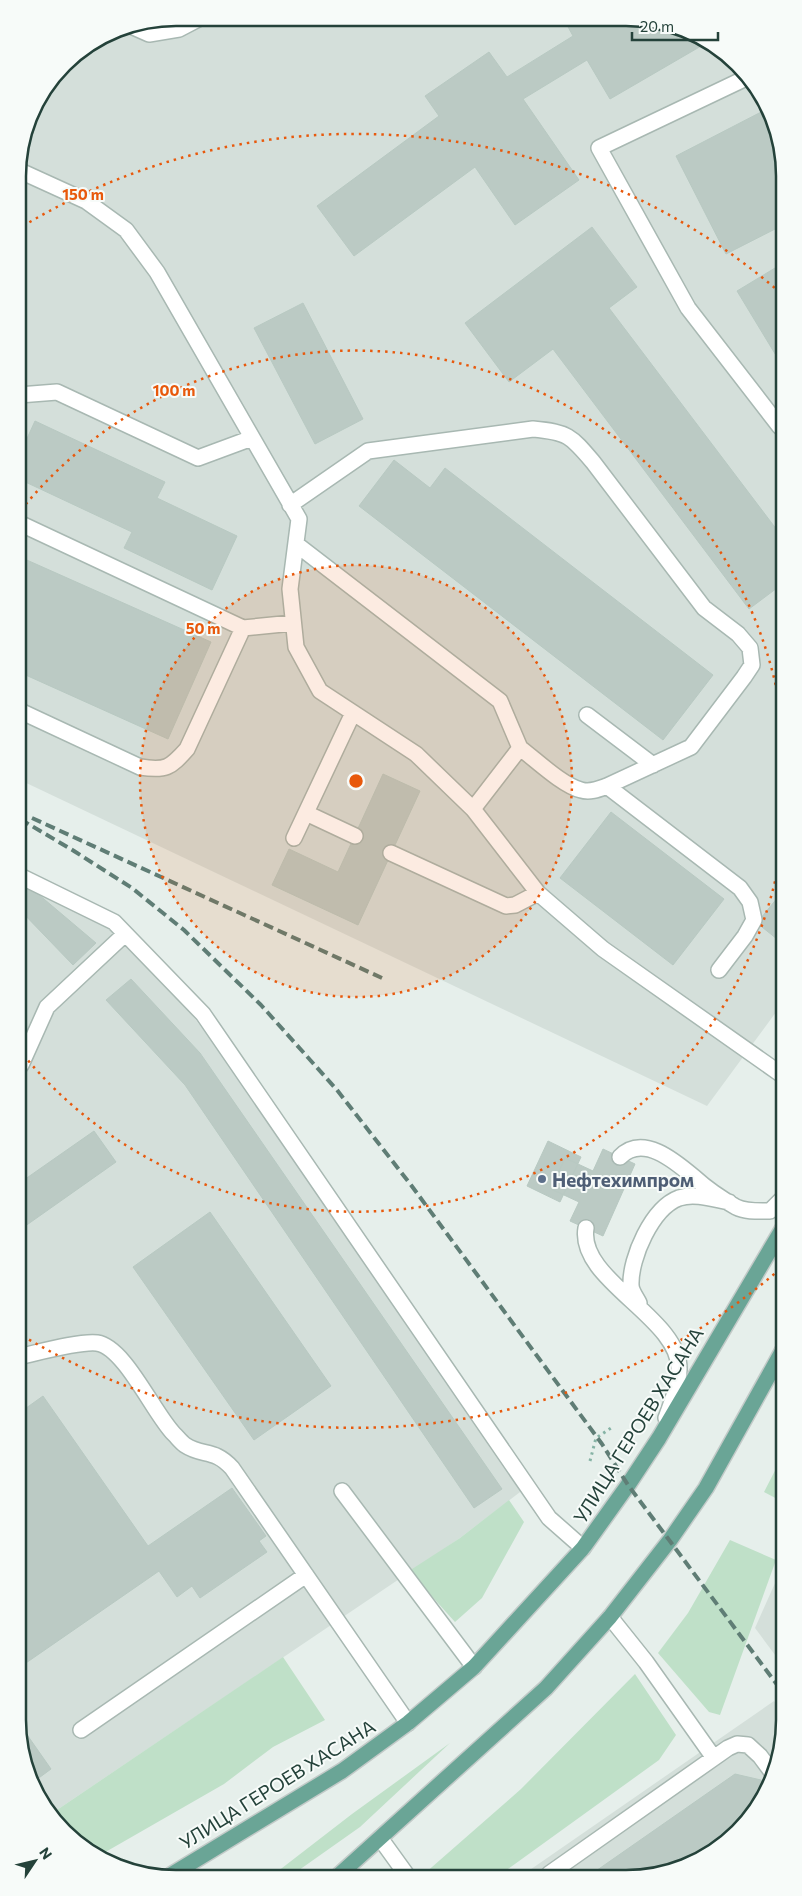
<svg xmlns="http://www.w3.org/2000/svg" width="802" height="1896" viewBox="0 0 802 1896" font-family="Commissioner,sans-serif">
<rect width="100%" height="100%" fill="#e6efeb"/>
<path fill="#d4dfda" d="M176 18 657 20 696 34 738 64 779 135 782 1004 707 1106 20 780 18 165 34 106 71 57 116 29Z
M20 867 92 909 162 976 291 1144 524 1489 460 1538 51 1814 39 1799 23 1761Z
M784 1563V1667L755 1628Z
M774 1701 784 1715V1730L773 1780 745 1824 714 1852 667 1873 524 1874Z"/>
<path fill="#bfe0c8" d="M783 1455V1502L764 1492Z
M509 1500 524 1522 482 1598 455 1622 409 1571 460 1538Z
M730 1540 776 1560 720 1715 709 1712 658 1653 688 1613Z
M283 1657 325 1720 273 1747 224 1784 102 1854 71 1839 51 1814Z
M635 1674 676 1735 659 1760 501 1874H424L521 1789Z
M450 1743 360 1827 292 1875H273L352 1814Z"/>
<path fill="#bbcac4" stroke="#b8c9c2" d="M575 20H657L696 34 708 42 610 99 587 60 523 99 579 180 515 225 475 167 354 256 317 206 439 116 425 96 489 52 507 77 573 36 567 25Z
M765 110 779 135V227L726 254 676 156Z
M592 227 637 287 609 308 780 534 781 585 749 609 553 349 509 382 465 323Z
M780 265V362L737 291Z
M303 303 363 419 315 444 254 328Z
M35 421 165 482 157 498 237 536 212 590 124 548 132 532 19 479V456Z
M394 460 430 488 445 468 713 675 663 740 359 506Z
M20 557 211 642 168 739 19 672Z
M383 774 420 791 358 925 272 885 289 849 338 872Z
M611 812 724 899 673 965 560 878Z
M20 881 25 883 96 943 73 965 20 910Z
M782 892V943L757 923Z
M131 979 200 1053 502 1489 474 1508 185 1085 106 1000Z
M94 1131 116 1162 21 1229V1182Z
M548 1141 581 1157 560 1202 527 1186Z
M603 1149 635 1164 603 1236 570 1221 579 1202 551 1189 565 1158 593 1171Z
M210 1212 331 1386 254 1440 133 1267Z
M43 1396 148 1546 232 1488 266 1536 259 1541 267 1552 200 1598 192 1586 177 1597 159 1571 23 1665 22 1411Z
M23 1729 51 1769 32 1783 23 1761Z
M735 1774 761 1780 767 1789 745 1824 714 1852 667 1873H593Z"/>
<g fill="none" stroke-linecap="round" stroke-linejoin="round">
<defs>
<path id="lane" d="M131 26 149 34 179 29 200 18
M746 78 599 148 688 308 780 427
M18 170 86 201 126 230 157 272 299 519 290 589 296 647 320 691 416 754 473 809 538 893 603 949 782 1075
M19 395 57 392 198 458 252 438
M290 505 368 451 533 429C568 432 571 436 593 462L704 608 738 634 750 648 752 665 744 677 691 747 607 786C599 789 590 793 581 790 563 786 535 759 520 748L473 809
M19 523 243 628 293 623
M296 544 500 701 520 748
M20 711 140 767C166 771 170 768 187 749L243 628
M587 715 653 765
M607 786 740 888 750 902 754 920 745 936 719 970
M306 813 355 836
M294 838 353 713
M391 853 506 906 515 905 538 893
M20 876 114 922 203 1014 549 1518 583 1548
M21 1065 47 1007 125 934
M620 1157C643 1133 676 1162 695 1178 707 1189 722 1199 736 1207 746 1212 759 1211 770 1211L783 1198
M586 1228C577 1280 681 1318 679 1370 678 1387 672 1402 666 1418
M639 1303C636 1297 631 1291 631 1285 630 1258 652 1208 679 1198 695 1193 713 1199 729 1202
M22 1356C40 1352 80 1341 97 1343 125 1347 154 1414 174 1434 178 1438 181 1442 185 1445 203 1457 214 1448 232 1468L408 1723
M342 1491 474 1667
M610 1617 646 1662 714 1758
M81 1730 306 1575
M380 1838 406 1874
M549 1874 728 1748 737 1744 748 1745 760 1756 774 1775"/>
<path id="primary" d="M171 1875 342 1771 408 1723 474 1667 583 1548 628 1485 659 1438 783 1228
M339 1875 546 1688 610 1617 670 1540 706 1488 783 1350"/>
</defs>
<use href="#lane" stroke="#a8b8b2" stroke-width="18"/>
<use href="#primary" stroke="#c2cac8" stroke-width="18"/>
<path stroke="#86b3a5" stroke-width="3" stroke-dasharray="2.5 4" stroke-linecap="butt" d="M590 1461 596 1438 611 1428"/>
<use href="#lane" stroke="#fff" stroke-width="15"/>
<use href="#primary" stroke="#6aa596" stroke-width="15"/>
<path stroke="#5f7d75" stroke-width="4" stroke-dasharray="10 5" stroke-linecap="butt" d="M32 818 382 978
M20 819 74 851 132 888 184 930 261 1005 337 1090 411 1185 602 1444 628 1485 784 1694"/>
</g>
<circle cx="356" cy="781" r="216" fill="#e8590c" fill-opacity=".12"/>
<g fill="none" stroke="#e8590c" stroke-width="2.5" stroke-dasharray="2.5 5">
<circle cx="356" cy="781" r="216"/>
<path d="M781 852A431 431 0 0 1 21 1052M21 510A431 431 0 0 1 780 706"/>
<path d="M780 1269A647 647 0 0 1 23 1336M23 226A647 647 0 0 1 776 289"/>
</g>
<circle fill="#5c6f8a" stroke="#f7fbf9" stroke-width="2" cx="542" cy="1179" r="5"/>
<g text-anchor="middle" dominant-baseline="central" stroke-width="4" stroke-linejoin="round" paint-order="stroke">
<g font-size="19" font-weight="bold" fill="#4e5e75" stroke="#f7fbf9" text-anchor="start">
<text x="552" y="1179">Нефтехимпром</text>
</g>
<g font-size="19" fill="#24423a" stroke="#f7fbf9">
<text transform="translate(638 1425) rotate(-58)">УЛИЦА ГЕРОЕВ ХАСАНА</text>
<text transform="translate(277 1784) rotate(-32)">УЛИЦА ГЕРОЕВ ХАСАНА</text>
</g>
</g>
<path d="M0 0H802V1896H0ZM176 26H626A150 150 0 0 1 776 176V1720A150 150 0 0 1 626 1870H176A150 150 0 0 1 26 1720V176A150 150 0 0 1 176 26Z" fill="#f7fbf9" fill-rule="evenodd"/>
<path fill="none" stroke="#24423a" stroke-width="2.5" d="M176 26H626A150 150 0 0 1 776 176V1720A150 150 0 0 1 626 1870H176A150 150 0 0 1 26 1720V176A150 150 0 0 1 176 26Z"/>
<circle cx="356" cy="781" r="8" fill="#e8590c" stroke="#f7fbf9" stroke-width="2.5"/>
<g font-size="15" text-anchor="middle" font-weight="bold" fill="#e8590c" stroke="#f7fbf9" stroke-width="4" stroke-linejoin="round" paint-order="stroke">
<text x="83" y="200">150 m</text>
<text x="174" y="396">100 m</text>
<text x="203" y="634">50 m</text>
</g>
<g transform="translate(35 1861) rotate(55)" stroke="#f7fbf9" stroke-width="4" paint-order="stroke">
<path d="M0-4L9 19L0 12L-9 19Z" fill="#24423a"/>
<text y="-8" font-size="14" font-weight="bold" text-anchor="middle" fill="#24423a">N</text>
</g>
<path d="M632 32v8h86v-8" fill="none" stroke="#24423a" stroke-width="2.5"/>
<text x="640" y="32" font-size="15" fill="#24423a" stroke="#f7fbf9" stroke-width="4" paint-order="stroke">20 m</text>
</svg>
